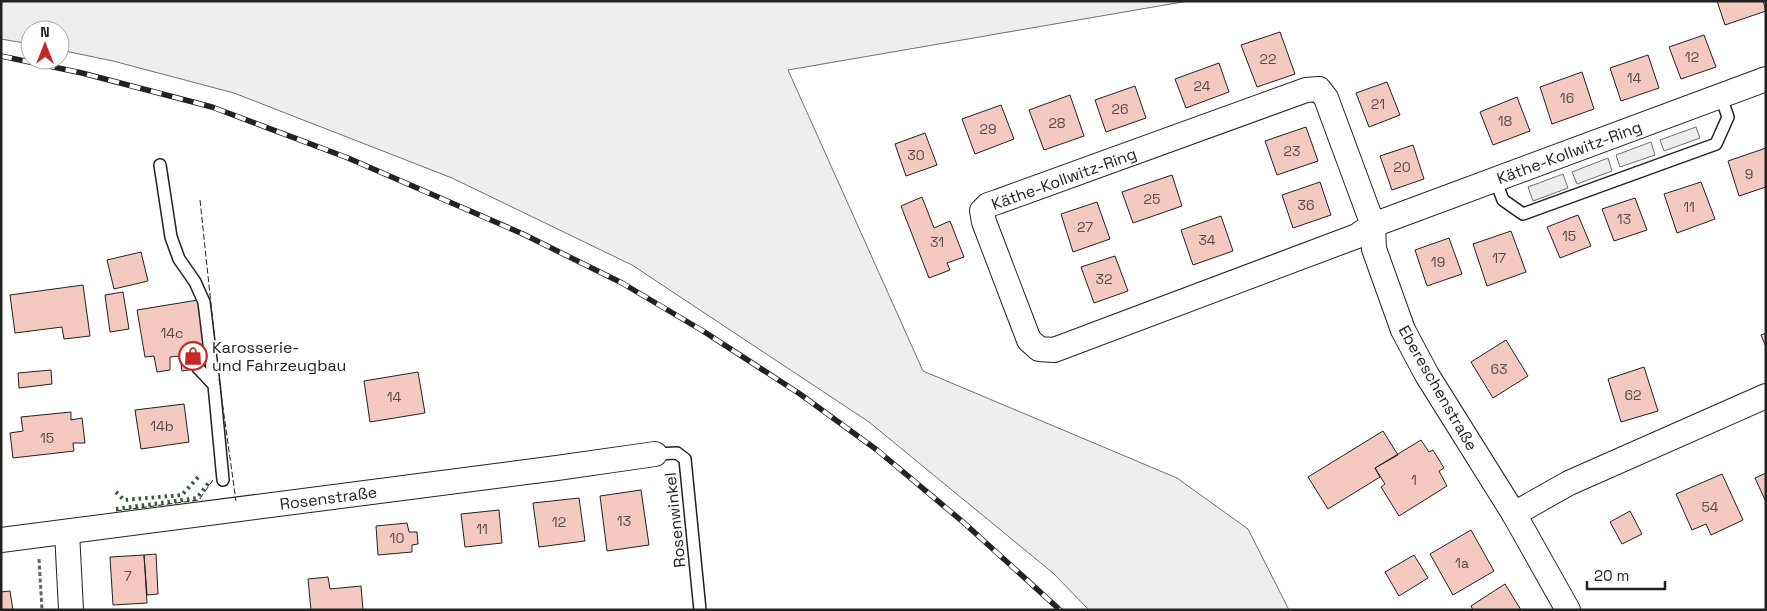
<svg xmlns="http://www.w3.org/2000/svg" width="1767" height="611" viewBox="0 0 1767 611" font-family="'Space Grotesk',sans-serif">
<rect width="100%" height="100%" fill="#fff"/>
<path fill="#eee" stroke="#6f6f6f" d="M1 1H1188L788 70 923 371 1177 478 1248 529 1289 610H1089L1053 573 869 422 632 265 452 178 234 93 113 61 60 50V30H30V44L1 39Z"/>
<path fill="#ededed" stroke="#6f6f6f" d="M1696 127 1700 138 1664 151 1660 140Z
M1651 142 1655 155 1620 167 1616 155Z
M1608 158 1612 171 1577 184 1572 172Z
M1563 174 1568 188 1533 201 1528 187Z"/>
<path fill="#f3c9c0" stroke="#222" d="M1717 1H1763L1766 11 1725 25Z
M1280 32 1295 74 1257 87 1241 45Z
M1704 35 1716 67 1681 79 1669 47Z
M1648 55 1659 88 1621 101 1610 68Z
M1219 63 1229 92 1186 108 1175 79Z
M1582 72 1594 109 1552 124 1540 87Z
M1387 82 1400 115 1369 127 1356 93Z
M1135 86 1146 118 1106 132 1095 100Z
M1070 95 1084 136 1044 150 1029 110Z
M1517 97 1530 131 1493 145 1480 112Z
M1001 105 1014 139 975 154 962 119Z
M1306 127 1318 161 1277 175 1265 141Z
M925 133 937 165 906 176 895 144Z
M1413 145 1424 179 1392 190 1380 156Z
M1766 148V187L1739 196 1728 161Z
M1172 175 1182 206 1133 223 1122 192Z
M1320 182 1331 215 1293 228 1282 195Z
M1701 182 1715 219 1677 233 1664 194Z
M922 197 934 228 950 221 964 257 947 263 950 270 929 278 901 206Z
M1635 198 1647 230 1614 241 1602 209Z
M1097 202 1110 239 1073 252 1061 214Z
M1578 215 1591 246 1560 258 1547 227Z
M1221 216 1233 251 1193 265 1181 230Z
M1511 231 1526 272 1487 286 1473 244Z
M1449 238 1462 274 1427 286 1415 250Z
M141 252 148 281 114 289 107 260Z
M1115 256 1128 291 1094 303 1081 267Z
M83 285 90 336 64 339 62 327 15 333 10 295Z
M123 292 129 329 110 332 105 295Z
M198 300 208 367 182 371 180 356 170 357V370L157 372 154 356 145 357 137 310Z
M1766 333V347L1761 335Z
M1506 340 1528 376 1493 398 1471 362Z
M1644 367 1658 411 1621 422 1608 379Z
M51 370 52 384 19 388 18 373Z
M418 372 425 413 370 422 364 381Z
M184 404 189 442 141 449 135 410Z
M71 412V420L82 418 85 443H73L74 451 13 458 10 433 23 431 21 417Z
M1383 431 1398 455 1375 468 1380 477 1328 509 1308 477Z
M1421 440 1429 452 1433 450 1444 468 1439 471 1447 486 1399 516 1381 487 1385 484 1375 468Z
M1766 473V502L1755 478Z
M1722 474 1743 520 1711 535 1706 524 1692 530 1676 494Z
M641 490 649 545 607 551 600 496Z
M579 498 585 541 539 547 533 503Z
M499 510 502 543 465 547 461 514Z
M1630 511 1642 534 1622 544 1610 522Z
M407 523 409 532H417L418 544 412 545V552L378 555 376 526Z
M1471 530 1494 571 1453 595 1430 554Z
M156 554 158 594 147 595 144 555Z
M144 555 147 603 113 605 110 557Z
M1414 555 1428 578 1399 596 1385 572Z
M328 577 330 589 361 586 363 610H311L308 579Z
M1505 584 1521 610H1473L1471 606Z
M10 591 13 610H1V592Z"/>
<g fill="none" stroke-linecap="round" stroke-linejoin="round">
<defs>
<path id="lane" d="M160 165 171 237 179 259 195 282 204 302 214 385
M1495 179 1503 200 1523 214 1716 144 1728 117 1721 97
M198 368 214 385 223 480
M655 454 677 453 685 459 700 610"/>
<g id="street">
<path d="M1514 514 1569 483 1766 396"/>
<path d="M67 532 71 610"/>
<path id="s1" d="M1 540 557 468 655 454"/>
<path id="s2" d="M1568 610 1514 514 1427 375 1403 330 1374 249 1373 225 1326 98 1319 89 1306 90 997 202 988 205 982 211 984 222 1029 340 1039 349 1054 350 1357 236 1373 225 1766 79"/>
</g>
</defs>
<use href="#lane" stroke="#222" stroke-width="14"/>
<use href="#street" stroke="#222" stroke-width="26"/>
<path stroke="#646464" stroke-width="3" stroke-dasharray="4 2.5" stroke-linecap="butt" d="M39 559 42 610"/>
<use href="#lane" stroke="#fff" stroke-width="11"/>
<use href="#street" stroke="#fff" stroke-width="24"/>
<defs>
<path id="rail" d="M1 56 82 73 212 107 348 158 523 234 622 283 703 331 800 394 877 450 963 522 1060 610"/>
</defs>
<use href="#rail" stroke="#222" stroke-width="5.5"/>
<use href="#rail" stroke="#fff" stroke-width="4" stroke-dasharray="11" stroke-linecap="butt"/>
<path stroke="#2f5e38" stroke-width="4" stroke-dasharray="2.5 4" stroke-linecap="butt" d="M116 492 124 500 182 495 200 475
M116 509 197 498 210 481"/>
<path stroke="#222" stroke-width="1" stroke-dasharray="6 2.5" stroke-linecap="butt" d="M200 200 215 342
M219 379 236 501
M116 511 199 500 213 480"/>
</g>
<defs>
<symbol id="shop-ring" viewBox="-11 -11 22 22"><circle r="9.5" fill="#fff" stroke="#c62828" stroke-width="1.5"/><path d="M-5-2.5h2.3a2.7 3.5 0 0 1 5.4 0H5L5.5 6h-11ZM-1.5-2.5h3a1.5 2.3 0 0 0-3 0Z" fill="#c62828"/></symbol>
</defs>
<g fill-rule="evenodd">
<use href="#shop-ring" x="177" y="340" width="32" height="32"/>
</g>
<g text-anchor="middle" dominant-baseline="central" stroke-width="4" stroke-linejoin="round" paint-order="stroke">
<g font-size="14" fill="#564c4a">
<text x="1692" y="57">12</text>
<text x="1268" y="59">22</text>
<text x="1634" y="78">14</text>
<text x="1202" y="86">24</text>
<text x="1567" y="98">16</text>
<text x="1378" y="104">21</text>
<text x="1120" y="109">26</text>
<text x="1505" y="121">18</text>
<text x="1057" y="123">28</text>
<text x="988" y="129">29</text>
<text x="1292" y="151">23</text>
<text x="916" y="155">30</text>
<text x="1402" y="167">20</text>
<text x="1749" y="174">9</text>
<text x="1152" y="199">25</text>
<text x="1306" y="205">36</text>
<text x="1689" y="207">11</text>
<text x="1624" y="219">13</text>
<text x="1085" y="227">27</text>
<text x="1569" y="236">15</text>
<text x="1207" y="240">34</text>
<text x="937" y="242">31</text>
<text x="1499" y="258">17</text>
<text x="1438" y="262">19</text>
<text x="1104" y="279">32</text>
<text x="172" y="333">14c</text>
<text x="1499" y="369">63</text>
<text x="1633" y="395">62</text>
<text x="394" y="397">14</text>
<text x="162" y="426">14b</text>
<text x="47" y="438">15</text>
<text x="1414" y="480">1</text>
<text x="1710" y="507">54</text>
<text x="624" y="521">13</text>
<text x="559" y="522">12</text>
<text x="482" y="529">11</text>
<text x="397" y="538">10</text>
<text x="1462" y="563">1a</text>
<text x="128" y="576">7</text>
</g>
<g font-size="16" fill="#222" stroke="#fff">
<text stroke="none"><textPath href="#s2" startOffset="1660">Käthe-Kollwitz-Ring</textPath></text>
<text transform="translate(1064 179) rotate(-20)">Käthe-Kollwitz-Ring</text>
<text transform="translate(1438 388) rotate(60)">Ebereschenstraße</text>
<text stroke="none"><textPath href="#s1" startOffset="330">Rosenstraße</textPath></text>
<text transform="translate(675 520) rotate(-96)">Rosenwinkel</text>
</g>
<g font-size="16" fill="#222" stroke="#fff" text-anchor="start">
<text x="212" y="347">Karosserie-<tspan x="212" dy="18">und Fahrzeugbau</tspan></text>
</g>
</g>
<rect width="1767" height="611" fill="none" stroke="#222222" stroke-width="5"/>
<g transform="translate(45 45)"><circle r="24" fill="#ffffff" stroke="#a7a7a7"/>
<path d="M0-4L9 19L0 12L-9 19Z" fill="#c62828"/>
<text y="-8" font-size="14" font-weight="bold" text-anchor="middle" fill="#222222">N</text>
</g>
<path d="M1587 581v8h78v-8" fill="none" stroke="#222222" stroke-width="2.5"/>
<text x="1594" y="581" font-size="15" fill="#222222" stroke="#ffffff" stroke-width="4" paint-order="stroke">20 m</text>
</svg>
